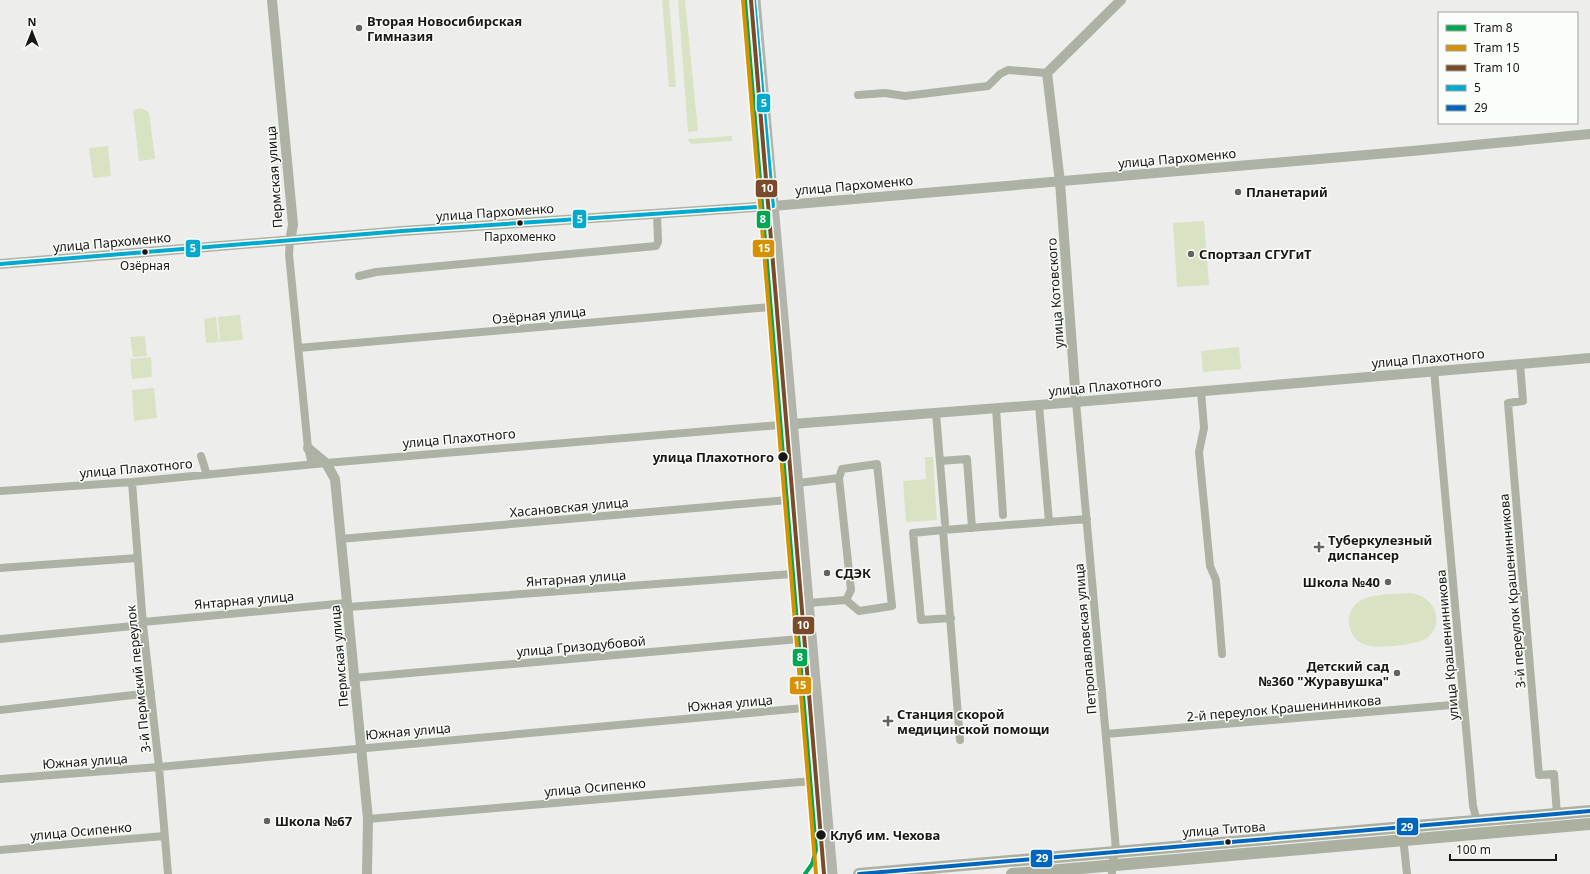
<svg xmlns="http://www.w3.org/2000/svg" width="1590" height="874" viewBox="0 0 1590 874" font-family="'Noto Sans',sans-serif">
<rect width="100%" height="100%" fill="#edeeec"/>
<path fill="#dae2c4" d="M662 0H669L676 87H669Z
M678 0H685L698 131 688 132Z
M141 108 149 112 155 159 139 161 133 110Z
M732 136V141L691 144 687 139Z
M108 146 111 176 93 178 89 148Z
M1204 221 1209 285 1177 287 1173 223Z
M240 315 243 340 220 342 218 317Z
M216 317 219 342 206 343 204 319Z
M145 336 147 356 133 357 130 337Z
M1239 347 1241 369 1203 372 1201 351Z
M151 357 152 377 132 379 130 359Z
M154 388 157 418 134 421 132 390Z
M925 457H933L937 520 906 522 903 481 926 479Z
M1409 593C1433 594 1447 622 1427 638 1418 645 1381 648 1370 646 1364 645 1358 642 1354 637 1350 631 1348 624 1349 617 1354 591 1389 595 1409 593Z"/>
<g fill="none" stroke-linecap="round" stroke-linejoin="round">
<path stroke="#aeb2a5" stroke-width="8" d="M858 95 885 93 905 96 988 86 1000 74 1008 70 1047 73
M290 241 289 254 308 448 312 464
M359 276 376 272 656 246 658 242 657 214
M298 348 782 306
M1520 364 1523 401 1508 403 1539 775 1554 774 1557 814
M1434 370 1473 806 1477 821
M1201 391 1204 428 1199 452 1210 566 1216 580 1222 654
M1076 402 1115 838 1116 851 1111 866 1112 874
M1039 405 1049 522
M996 408 1003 515
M936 413 945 523
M201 456 207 475
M940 461 967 459 972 528
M839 478 842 469 877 464 892 606 859 611 846 600
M132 482 143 625 159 767 168 874
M798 483 839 478 851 590 846 600 808 603
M0 491 132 482 326 463 792 424
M943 530 913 533 921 620 951 618
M340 539 799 499
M0 568 137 558
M348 607 805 573
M143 622 347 603
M0 639 143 625
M353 678 811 638
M0 710 151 693
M1106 734 1464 704
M960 740 943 530 1087 519
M0 779 159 767 804 708 817 709
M368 819 824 780
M1402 828 1407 874
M0 850 164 836"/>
<path stroke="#aeb2a5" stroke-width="10" d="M272 0 293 225 290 241
M0 264 402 231 773 206 1412 151 1590 134
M1076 402 1060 182 1047 73 1121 0
M792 424 1076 402 1590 358
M308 448 326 463 335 479 368 819 367 874"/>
<path stroke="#acb0a1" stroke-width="12" d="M859 874 1590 811
M1012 874 1590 824"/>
<path stroke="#b2b5ab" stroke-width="13" d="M754 0 831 874"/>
<defs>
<path id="bus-1" d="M754 0 773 206
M0 264 402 231 773 206"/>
<path id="bus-2" d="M859 874 1590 811"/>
</defs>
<use href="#bus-1" stroke="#fbfdf8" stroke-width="7"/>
<use href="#bus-2" stroke="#fbfdf8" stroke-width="7"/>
<use href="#bus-1" stroke="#00a9ce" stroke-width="4"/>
<use href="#bus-2" stroke="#0065bd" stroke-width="4"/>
<defs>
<path id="tram-1" d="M745 0 816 850 812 864 805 874"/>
<path id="tram-2" d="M743 0 816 874"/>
<path id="tram-3" d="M751 0 824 874"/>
</defs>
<use href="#tram-1" stroke="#fbfdf8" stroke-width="7"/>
<use href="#tram-2" stroke="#fbfdf8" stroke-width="7"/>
<use href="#tram-3" stroke="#fbfdf8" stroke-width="7"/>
<use href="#tram-1" stroke="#00a651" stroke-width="4"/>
<use href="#tram-2" stroke="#d69103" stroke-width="4"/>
<use href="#tram-3" stroke="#7a4b2a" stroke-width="4"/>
</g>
<g fill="#636362" stroke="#fbfdf8" stroke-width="1.5">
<circle cx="359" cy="28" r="4"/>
<circle cx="1238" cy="192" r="4"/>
<circle cx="1191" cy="254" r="4"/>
<path d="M1317 541h4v4h4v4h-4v4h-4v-4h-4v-4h4z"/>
<circle cx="827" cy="573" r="4"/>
<circle cx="1388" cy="582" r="4"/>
<circle cx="1397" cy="673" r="4"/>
<path d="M886 715h4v4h4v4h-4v4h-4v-4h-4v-4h4z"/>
<circle cx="267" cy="821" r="4"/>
</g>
<g fill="#181817" stroke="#fbfdf8" stroke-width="1.5">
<circle cx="520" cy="223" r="3.5"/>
<circle cx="145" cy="252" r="3.5"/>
<circle cx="783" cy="457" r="5.5"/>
<circle cx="821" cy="835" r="5.5"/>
<circle cx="1228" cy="842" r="3.5"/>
</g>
<g text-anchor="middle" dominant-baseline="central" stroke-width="3" stroke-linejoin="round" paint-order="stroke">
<g font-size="12" fill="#181817" stroke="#fbfdf8">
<text x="520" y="236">Пархоменко</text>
<text x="145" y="265">Озёрная</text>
</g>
<g font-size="13" font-weight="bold" fill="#181817" stroke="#fbfdf8" text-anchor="start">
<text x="367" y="21">Вторая Новосибирская<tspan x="367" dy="15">Гимназия</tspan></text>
<text x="1246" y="192">Планетарий</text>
<text x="1199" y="254">Спортзал СГУГиТ</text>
<text x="1328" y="540">Туберкулезный<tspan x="1328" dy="15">диспансер</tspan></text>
<text x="835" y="573">СДЭК</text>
<text x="1380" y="582" text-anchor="end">Школа №40</text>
<text x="1389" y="666" text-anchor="end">Детский сад<tspan x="1389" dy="15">№360 "Журавушка"</tspan></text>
<text x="897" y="714">Станция скорой<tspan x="897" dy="15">медицинской помощи</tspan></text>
<text x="275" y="821">Школа №67</text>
</g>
<g font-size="13" fill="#181817" stroke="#fbfdf8">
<text transform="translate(1177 158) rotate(-5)">улица Пархоменко</text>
<text transform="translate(274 177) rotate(-94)">Пермская улица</text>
<text transform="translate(854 185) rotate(-5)">улица Пархоменко</text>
<text transform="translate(495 212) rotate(-4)">улица Пархоменко</text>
<text transform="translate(112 242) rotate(-5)">улица Пархоменко</text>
<text transform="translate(1055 293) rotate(-94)">улица Котовского</text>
<text transform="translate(539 315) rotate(-5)">Озёрная улица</text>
<text transform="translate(1428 358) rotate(-5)">улица Плахотного</text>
<text transform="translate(1105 386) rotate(-5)">улица Плахотного</text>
<text transform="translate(459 438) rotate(-5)">улица Плахотного</text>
<text transform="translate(136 468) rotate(-5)">улица Плахотного</text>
<text transform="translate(569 507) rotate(-5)">Хасановская улица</text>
<text transform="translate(576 578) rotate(-4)">Янтарная улица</text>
<text transform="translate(1512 591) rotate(-95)">3-й переулок Крашенинникова</text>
<text transform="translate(244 600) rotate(-5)">Янтарная улица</text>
<text transform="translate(1085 639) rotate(-95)">Петропавловская улица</text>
<text transform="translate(1447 645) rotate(-95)">улица Крашенинникова</text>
<text transform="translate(581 646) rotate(-5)">улица Гризодубовой</text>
<text transform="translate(339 656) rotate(-95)">Пермская улица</text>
<text transform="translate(138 679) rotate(-96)">3-й Пермский переулок</text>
<text transform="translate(730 703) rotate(-5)">Южная улица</text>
<text transform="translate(1284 708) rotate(-5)">2-й переулок Крашенинникова</text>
<text transform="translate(408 731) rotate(-5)">Южная улица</text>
<text transform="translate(85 761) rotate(-4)">Южная улица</text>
<text transform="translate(595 787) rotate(-5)">улица Осипенко</text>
<text transform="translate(1224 829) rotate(-4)">улица Титова</text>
<text transform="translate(81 831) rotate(-5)">улица Осипенко</text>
</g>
<g font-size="13" font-weight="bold" fill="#181817" stroke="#fbfdf8" text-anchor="end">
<text x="774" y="457">улица Плахотного</text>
<text x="830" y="835" text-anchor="start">Клуб им. Чехова</text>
</g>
</g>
<g stroke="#fbfdf8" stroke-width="1.5">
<rect x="756" y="93" width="15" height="20" rx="4" fill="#00a9ce"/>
<rect x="755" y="179" width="23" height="19" rx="4" fill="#7a4b2a"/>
<rect x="572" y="209" width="15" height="20" rx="4" fill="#00a9ce"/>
<rect x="756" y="210" width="15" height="19" rx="4" fill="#00a651"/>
<rect x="185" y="239" width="16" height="19" rx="4" fill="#00a9ce"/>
<rect x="752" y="239" width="23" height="19" rx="4" fill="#d69103"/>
<rect x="792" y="616" width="23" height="19" rx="4" fill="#7a4b2a"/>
<rect x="792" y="648" width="16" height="19" rx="4" fill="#00a651"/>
<rect x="789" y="676" width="23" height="19" rx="4" fill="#d69103"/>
<rect x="1396" y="817" width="23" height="19" rx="4" fill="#0065bd"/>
<rect x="1030" y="849" width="23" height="19" rx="4" fill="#0065bd"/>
</g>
<g font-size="11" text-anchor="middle" font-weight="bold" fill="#fff">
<text x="764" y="107">5</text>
<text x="767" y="192">10</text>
<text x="580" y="223">5</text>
<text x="763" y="223">8</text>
<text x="193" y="252">5</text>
<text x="764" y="252">15</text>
<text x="803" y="629">10</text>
<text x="800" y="661">8</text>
<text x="800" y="689">15</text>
<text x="1407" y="831">29</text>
<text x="1042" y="862">29</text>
</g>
<rect x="1438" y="12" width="140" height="112" fill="#fbfdf8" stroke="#a0a19e"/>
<rect x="1446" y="25" width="20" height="6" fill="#00a651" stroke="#a0a19e"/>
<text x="1474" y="32" font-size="12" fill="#181817">Tram 8</text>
<rect x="1446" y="45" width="20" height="6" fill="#d69103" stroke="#a0a19e"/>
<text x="1474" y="52" font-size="12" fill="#181817">Tram 15</text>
<rect x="1446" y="65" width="20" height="6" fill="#7a4b2a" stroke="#a0a19e"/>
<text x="1474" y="72" font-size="12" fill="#181817">Tram 10</text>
<rect x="1446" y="85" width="20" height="6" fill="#00a9ce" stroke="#a0a19e"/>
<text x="1474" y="92" font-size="12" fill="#181817">5</text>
<rect x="1446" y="105" width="20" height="6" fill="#0065bd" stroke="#a0a19e"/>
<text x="1474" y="112" font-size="12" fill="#181817">29</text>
<g transform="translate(32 32)" stroke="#fbfdf8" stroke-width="3" paint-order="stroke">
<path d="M0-3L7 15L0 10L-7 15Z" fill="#181817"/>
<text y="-6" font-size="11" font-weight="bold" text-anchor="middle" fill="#181817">N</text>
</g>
<path d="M1450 854v6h106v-6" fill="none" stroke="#181817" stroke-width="2"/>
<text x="1456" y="854" font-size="12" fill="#181817" stroke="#fbfdf8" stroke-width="3" paint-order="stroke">100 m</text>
</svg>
